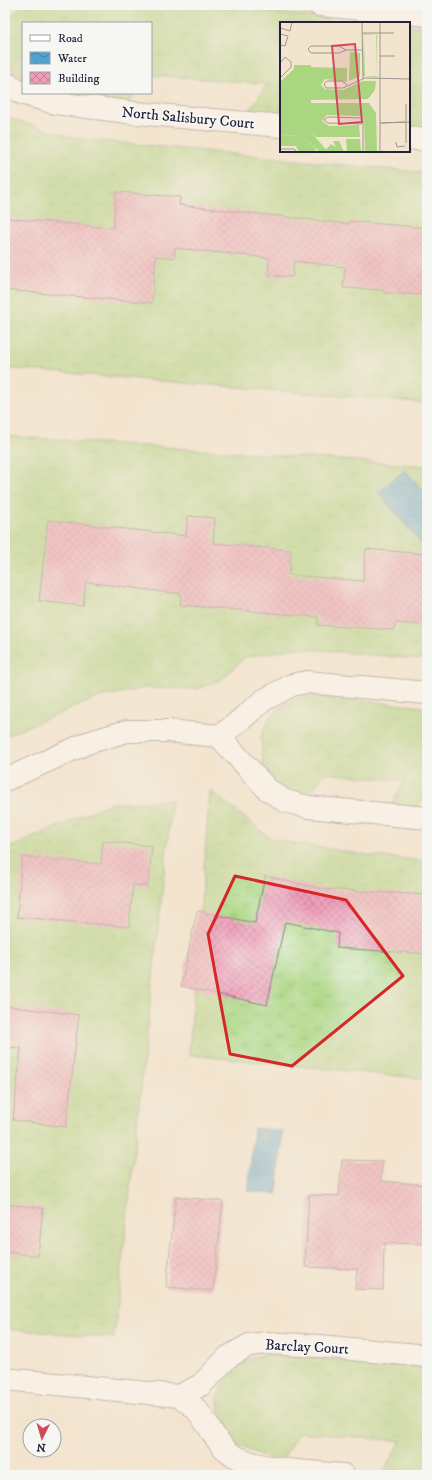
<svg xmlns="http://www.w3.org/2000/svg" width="432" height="1480" viewBox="0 0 432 1480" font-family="'IM FELL DW Pica',serif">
<defs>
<pattern id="grass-tufts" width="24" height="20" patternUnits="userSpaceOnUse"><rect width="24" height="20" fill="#abd681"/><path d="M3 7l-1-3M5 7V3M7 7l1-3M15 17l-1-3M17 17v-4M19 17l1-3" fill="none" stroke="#93b770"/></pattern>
<pattern id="water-waves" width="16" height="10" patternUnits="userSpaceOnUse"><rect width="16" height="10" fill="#53a2cd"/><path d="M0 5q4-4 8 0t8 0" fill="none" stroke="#4484a8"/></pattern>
<pattern id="building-cross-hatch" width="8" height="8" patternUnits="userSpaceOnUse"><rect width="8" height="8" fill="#f09eb8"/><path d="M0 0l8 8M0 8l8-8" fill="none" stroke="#c28097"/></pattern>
</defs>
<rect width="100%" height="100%" fill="#f6f6f2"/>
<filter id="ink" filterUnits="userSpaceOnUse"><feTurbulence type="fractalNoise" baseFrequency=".025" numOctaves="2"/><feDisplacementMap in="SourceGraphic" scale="8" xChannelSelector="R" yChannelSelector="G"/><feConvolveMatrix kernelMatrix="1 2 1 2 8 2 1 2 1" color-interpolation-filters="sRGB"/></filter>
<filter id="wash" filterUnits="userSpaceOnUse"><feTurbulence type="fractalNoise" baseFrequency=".012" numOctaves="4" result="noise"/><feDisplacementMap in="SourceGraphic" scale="16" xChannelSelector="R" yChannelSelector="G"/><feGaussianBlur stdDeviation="0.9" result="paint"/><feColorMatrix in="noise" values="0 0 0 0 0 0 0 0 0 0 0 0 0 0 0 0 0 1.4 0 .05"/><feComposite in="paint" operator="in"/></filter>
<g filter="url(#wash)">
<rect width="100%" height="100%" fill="#f3e4ce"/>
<path fill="url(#grass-tufts)" stroke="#667c5e" d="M24 5H193L329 18 334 23H281V118L247 115 267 84 151 75V23H23V81C7 70 0 37 8 20 11 15 19 8 24 5Z
M409 25 427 26V131L409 129Z
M47 93H135L127 104Z
M5 117 74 138 427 173V403L5 368Z
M5 436 427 466V660L298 648 245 657 222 679 197 689 145 688 99 697 5 736Z
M317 696 423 707 427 711V797L415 808 391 806 404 781 325 773 308 797 290 795 274 781 263 765 261 737 270 717 286 703 304 697Z
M210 790 271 839 372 856 427 861V1079L189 1055Z
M172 800 114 1338 5 1329V850L109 804Z
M268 1354 427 1368V1474L384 1470 401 1441 298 1432 282 1460 272 1459 238 1446 226 1432 219 1416 218 1398 223 1383 238 1366 253 1357Z"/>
<path fill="url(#water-waves)" stroke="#3a6284" d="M405 470 427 495V544L424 547 378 492Z
M254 1128 283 1131 277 1194 248 1191Z"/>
<g id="blocks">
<path fill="url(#building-cross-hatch)" d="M116 192 180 197 179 205 349 224V221L427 228V295L384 293V290L343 288 345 267 294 261 292 277 268 275 269 258 175 248 174 258 156 256 152 303 5 290V218L113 228Z
M188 516 215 518 213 543 291 550 289 575 363 581 366 549 427 554V625L395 623 394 630 318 625V617L180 605 181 594 86 582 83 606 39 601 48 520 186 536Z
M103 841 152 846 148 886 133 885 129 927 17 917 22 857 101 864Z
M265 876 322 889 427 895V954L337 948 338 933 285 922 267 1005 181 986 197 911 255 923Z
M5 1006 79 1015 66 1127 13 1120 21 1048 5 1047Z
M342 1160 382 1161 381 1181 427 1185V1220L425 1244 384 1243 383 1290 355 1289 357 1269 305 1267 309 1195 339 1196Z
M176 1197 223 1201 213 1291 166 1287Z
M5 1204 43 1208 38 1256 5 1252Z"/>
</g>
</g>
<g filter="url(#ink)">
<use href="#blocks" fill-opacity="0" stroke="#8a8384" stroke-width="1"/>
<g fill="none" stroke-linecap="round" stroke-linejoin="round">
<defs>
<path id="minor" d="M319 5 427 15
M5 82 21 93 55 103 136 113 281 126
M409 138 427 140
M219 736 267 789 285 801 308 807 427 818
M5 780 87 743 127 731H168L219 736 232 727 264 700 292 685 307 682 427 693
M5 1379 179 1396 201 1385 228 1357 249 1345 266 1343 319 1346 427 1356
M179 1396C185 1400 191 1404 196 1409 208 1423 215 1442 230 1453 252 1470 314 1472 343 1475"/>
</defs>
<use href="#minor" stroke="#8a8384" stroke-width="24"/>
<use href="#minor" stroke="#fff" stroke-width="22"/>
</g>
</g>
<path d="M0 0H432V1480H0ZM235 876 346 900 403 976 292 1066 230 1054 208 934Z" fill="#f3e4ce" fill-opacity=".55" fill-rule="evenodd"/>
<path fill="none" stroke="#d62828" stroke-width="3" stroke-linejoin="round" d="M235 876 346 900 403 976 292 1066 230 1054 208 934Z"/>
<g text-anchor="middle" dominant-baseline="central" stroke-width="3.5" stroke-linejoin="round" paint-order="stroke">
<g font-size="15" fill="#22223b" stroke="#f6f6f2">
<text transform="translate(188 118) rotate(5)">North Salisbury Court</text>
<text transform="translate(307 1347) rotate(3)">Barclay Court</text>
</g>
</g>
<g transform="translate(280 22)">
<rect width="130" height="130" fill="#f3e4ce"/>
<path d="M84 12 97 13V55L83 54ZM84 13H96L97 54H85ZM70 30 80 31V54L69 59ZM31 45 67 46V60L45 57 41 63 45 67 63 68 83 59H96L95 68 88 77 31 78ZM31 81H89L96 91 97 129 85 130 84 98 82 94 47 93 42 99 49 104 79 103 80 115H36L31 110ZM21 113 36 127 34 130H19L16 124H0V114ZM66 117H80L81 130H67ZM53 119H59L64 130H48L46 127 51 122 56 125Z" fill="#abd681" fill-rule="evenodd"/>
<path d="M14 43H31V110L48 130H40L21 113 0 114V60L14 47Z" fill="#abd681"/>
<path d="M19 66 20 88 7 89 6 67Z" fill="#abd681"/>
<path fill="none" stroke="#9f9693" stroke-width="1" d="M82 0 83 57M100 0V130M0 6 10 9 12 0M82 11H114M0 12 8 14 5 24 0 23M66 28 59 31H31L28 27 31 24H59L66 28H83M100 34H115M0 41 5 35 11 40V45L0 56M67 63 62 59H47L44 62 46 66H63L85 56 130 57M126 82V121M100 101 130 100M101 101 125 100M82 102 48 101 44 98 48 95 82 96 83 99V130M116 120 117 125 125 124M0 127H14L17 130"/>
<path fill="#d1495b" fill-opacity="0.15" stroke="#d1495b" stroke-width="2" d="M75 22 82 100 59 102 52 24Z"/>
<rect width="130" height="130" fill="none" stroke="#22223b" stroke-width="2"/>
</g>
<rect width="432" height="1480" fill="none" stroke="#f6f6f2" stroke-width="20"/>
<rect x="22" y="22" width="130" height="72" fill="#f6f6f2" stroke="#a1a1a9"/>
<rect x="30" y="35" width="20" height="6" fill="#ffffff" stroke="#a1a1a9"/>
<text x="58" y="42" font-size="12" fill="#22223b">Road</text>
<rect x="30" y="52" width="20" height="12" fill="url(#water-waves)" stroke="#a1a1a9"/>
<text x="58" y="62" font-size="12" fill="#22223b">Water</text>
<rect x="30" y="72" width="20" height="12" fill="url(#building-cross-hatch)" stroke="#a1a1a9"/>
<text x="58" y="82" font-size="12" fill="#22223b">Building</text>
<g transform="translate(42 1438) rotate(185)"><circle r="19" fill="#f6f6f2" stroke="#a1a1a9"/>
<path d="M0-3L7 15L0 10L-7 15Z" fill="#d1495b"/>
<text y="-6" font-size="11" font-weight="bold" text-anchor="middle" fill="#22223b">N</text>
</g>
</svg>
